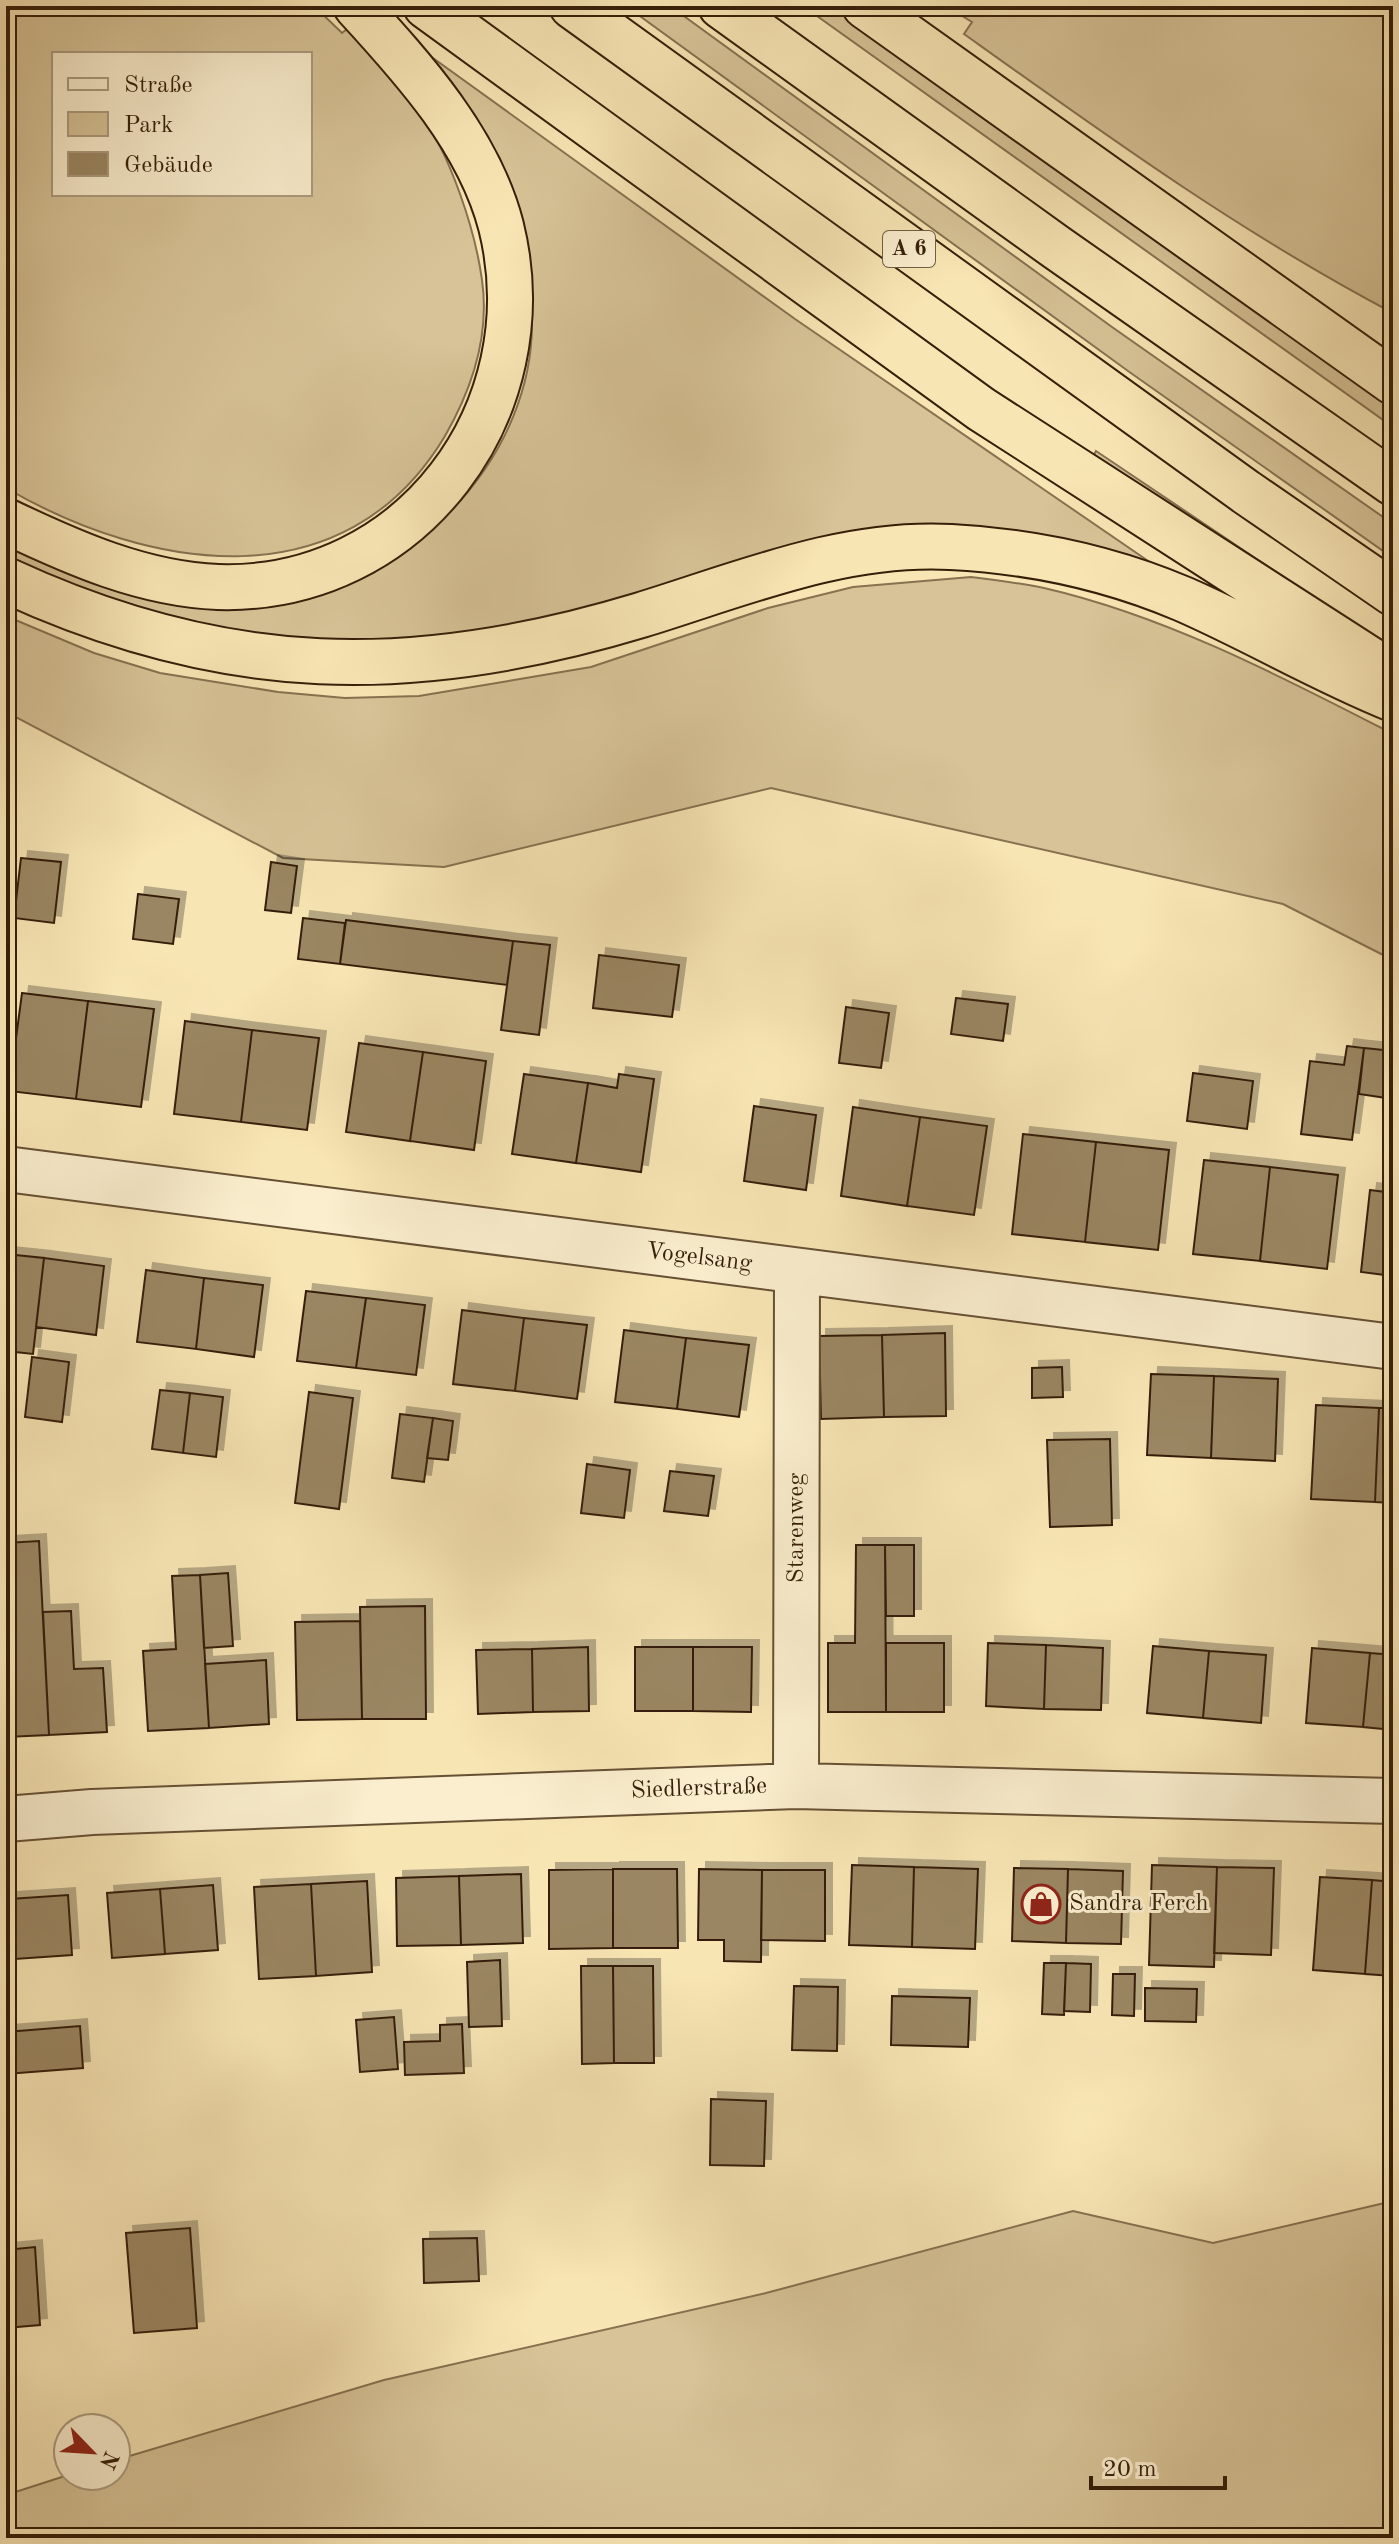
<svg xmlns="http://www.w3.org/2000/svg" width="1399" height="2544" viewBox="0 0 1399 2544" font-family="'Old Standard TT',serif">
<defs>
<filter id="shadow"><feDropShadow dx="7" dy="-7" stdDeviation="0" flood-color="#0004"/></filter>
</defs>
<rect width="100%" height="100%" fill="#f8e5b4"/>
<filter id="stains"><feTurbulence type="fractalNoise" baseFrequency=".0025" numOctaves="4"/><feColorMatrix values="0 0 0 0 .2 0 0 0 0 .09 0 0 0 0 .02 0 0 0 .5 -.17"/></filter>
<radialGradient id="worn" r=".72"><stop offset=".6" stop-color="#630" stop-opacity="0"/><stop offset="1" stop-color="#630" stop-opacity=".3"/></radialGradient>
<path fill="#d7c397" stroke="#867150" stroke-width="2" fill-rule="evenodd" d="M6 6H314L342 33 351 26C374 55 398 82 419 111 450 154 475 229 482 280 490 336 472 389 445 436 345 603 151 572 6 488ZM54 54H310V194H54Z
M626 6H670L1112 327 1393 524V558L1128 371Z
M803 6H841L1393 401V427Z
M946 6H1393V313C1241 233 1104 134 964 34L972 22Z
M426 53 795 319 1157 567 1045 538 382 647 195 628 77 591 6 558V545C80 580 162 609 244 607 394 604 545 460 531 304 529 283 512 257 504 237 478 176 452 114 426 53Z
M1096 451 1377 640 1091 460Z
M971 577C995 580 1020 583 1044 588 1166 616 1282 677 1393 734V960L1283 904 771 788 444 867 283 858 6 712V616L94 653 160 673 278 692 345 698 419 696 591 667 768 608 853 587Z
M1393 2201V2538H6V2495L68 2475 116 2476V2460L384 2380 766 2293 1073 2211 1213 2243Z"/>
<path fill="#9a8662" stroke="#351f09" stroke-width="2" filter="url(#shadow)" d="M21 858 61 862 54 923 14 918Z
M271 862 297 866 291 913 265 910Z
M138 894 179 899 173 944 133 939Z
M303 918 345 923 340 964 298 959Z
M346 920 513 941 507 985 340 964Z
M513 941 550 945 539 1035 501 1030Z
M599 955 679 965 672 1017 593 1008Z
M22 993 88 1001 76 1099 9 1091Z
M956 998 1008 1004 1003 1041 951 1034Z
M88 1001 154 1009 141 1107 76 1099Z
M846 1007 889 1013 881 1068 839 1063Z
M185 1021 252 1030 241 1122 174 1114Z
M252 1030 319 1038 307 1130 241 1122Z
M359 1043 423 1052 410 1141 346 1132Z
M1347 1046 1364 1048 1352 1140 1301 1134 1310 1061 1344 1065Z
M1364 1048 1393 1051V1099L1359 1094Z
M423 1052 486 1061 474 1150 410 1141Z
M1193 1073 1253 1081 1247 1129 1187 1121Z
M524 1074 588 1083 576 1163 512 1154Z
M619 1074 654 1079 641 1172 576 1163 588 1083 617 1088Z
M754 1106 816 1115 806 1190 744 1181Z
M853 1107 920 1117 907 1206 841 1196Z
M920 1117 987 1126 974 1215 907 1206Z
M1023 1134 1096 1142 1085 1242 1012 1234Z
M1096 1142 1169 1150 1158 1250 1085 1242Z
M1204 1160 1270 1167 1260 1261 1193 1254Z
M1270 1167 1338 1175 1327 1269 1260 1261Z
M1370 1190 1393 1193V1276L1361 1272Z
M6 1254 44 1258 33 1354 6 1351Z
M44 1258 104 1266 96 1335 36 1327Z
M146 1270 204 1278 196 1349 137 1342Z
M204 1278 263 1285 254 1357 196 1349Z
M306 1291 366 1298 356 1368 297 1361Z
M366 1298 425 1305 416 1375 356 1368Z
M462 1310 524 1318 515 1391 453 1384Z
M524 1318 587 1325 577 1399 515 1391Z
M624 1330 686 1338 677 1409 615 1402Z
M945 1333 946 1416 884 1417 882 1335Z
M882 1335 884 1417 821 1419 819 1336Z
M686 1338 749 1345 739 1417 677 1409Z
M32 1357 69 1362 62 1422 25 1417Z
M1062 1367 1063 1397 1032 1398V1368Z
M1151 1374 1214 1376 1211 1458 1147 1455Z
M1214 1376 1278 1379 1275 1461 1211 1458Z
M160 1390 190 1393 183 1453 152 1449Z
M309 1392 353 1398 339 1509 295 1503Z
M190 1393 223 1397 216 1457 183 1453Z
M1316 1405 1379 1408 1375 1502 1311 1499Z
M1379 1408H1393V1503L1375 1502Z
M400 1414 433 1418 424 1482 392 1478Z
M433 1418 453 1421 448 1460 427 1458Z
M1110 1439 1112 1525 1050 1527 1047 1440Z
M587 1464 630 1470 624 1518 581 1513Z
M670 1471 714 1476 708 1516 664 1511Z
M39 1541 49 1735 6 1737V1543Z
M856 1545H885L886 1712H828V1643H855Z
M885 1545H914V1616H886Z
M228 1573 233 1646 204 1648 200 1575Z
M200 1575 209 1728 148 1731 143 1651 176 1649 172 1576Z
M425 1606 426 1719H362L360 1607Z
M71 1611 74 1669 103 1668 107 1732 49 1735 43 1612Z
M360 1621 362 1719 297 1720 295 1622Z
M886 1643H944V1712H886Z
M988 1643 1046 1645 1044 1709 986 1706Z
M1046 1645 1103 1648 1101 1710 1044 1709Z
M1153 1646 1209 1651 1203 1718 1147 1713Z
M588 1647 589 1711 533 1712 532 1649Z
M635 1647H693V1711H635Z
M693 1647H752L751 1712 693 1711Z
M1312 1648 1370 1653 1363 1727 1306 1723Z
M532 1649 533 1712 478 1714 476 1650Z
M1209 1651 1266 1655 1261 1723 1203 1718Z
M1370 1653 1393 1655V1730L1363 1727Z
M266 1660 269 1724 209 1728 205 1664Z
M852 1865 914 1867 912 1947 849 1945Z
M1152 1865 1217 1867 1214 1967 1149 1965Z
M914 1867 978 1869 975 1949 912 1947Z
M1217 1867 1274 1868 1271 1955 1214 1953Z
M1014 1868 1068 1869 1066 1943 1012 1941Z
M613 1869V1948L549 1949V1870Z
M613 1869H677L678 1948H613Z
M699 1869 762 1870 761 1962 724 1961V1940H698Z
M1068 1869 1123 1871 1121 1944 1066 1943Z
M762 1870H825V1941L761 1940Z
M521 1874 523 1943 461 1945 459 1876Z
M459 1876 461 1945 397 1946 396 1878Z
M1320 1877 1372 1880 1365 1974 1313 1970Z
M1372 1880 1393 1882V1976L1365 1974Z
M367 1881 372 1972 316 1976 311 1884Z
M311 1884 316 1976 259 1979 254 1887Z
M213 1885 218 1950 165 1954 160 1889Z
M160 1889 165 1954 112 1958 107 1893Z
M68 1895 72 1955 15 1959 10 1899Z
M10 1899 15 1959 6 1960V1900Z
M500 1960 502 2026 469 2027 467 1962Z
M1044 1963H1066L1064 2015 1042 2014Z
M1066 1963 1091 1964 1090 2012 1064 2011Z
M581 1966H613L614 2063 582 2064Z
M613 1966H653L654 2063H614Z
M1113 1974H1135L1134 2016 1112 2015Z
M794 1986 838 1987 837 2051 792 2050Z
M1145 1988 1197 1989 1196 2022 1145 2021Z
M892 1996 970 1998 968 2047 891 2045Z
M394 2017 398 2069 360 2072 356 2020Z
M462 2024 464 2073 405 2075 404 2042 440 2041V2025Z
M80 2026 83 2068 6 2074V2032Z
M711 2099 766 2101 764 2166 710 2165Z
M190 2228 197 2328 134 2333 126 2233Z
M477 2238 479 2281 424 2283 423 2239Z
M35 2247 40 2325 6 2328V2250Z"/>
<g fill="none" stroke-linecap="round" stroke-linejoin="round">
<defs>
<path id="minor" d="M6 1169 1393 1347
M796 1786 797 1271
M6 1819 92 1812 796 1786 1393 1801"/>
<path id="motorway" d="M426 6 981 409 1391 673
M572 6 1246 492 1393 593
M721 6 1056 247 1393 483
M865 6 1393 382
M6 521C73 553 143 584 218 587 411 593 547 410 501 226 479 141 414 69 356 6
M6 580C224 681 413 684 641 615 742 584 843 541 951 547 1030 551 1110 568 1183 599 1254 630 1321 670 1393 699"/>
</defs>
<use href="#minor" stroke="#665034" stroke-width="48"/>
<use href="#motorway" stroke="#351f09" stroke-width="48"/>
<use href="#minor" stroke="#faeece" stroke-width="44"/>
<use href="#motorway" stroke="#f8e5b4" stroke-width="44"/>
</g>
<defs>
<symbol id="shop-ring" viewBox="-11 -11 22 22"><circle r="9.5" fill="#faeece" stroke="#8f2418" stroke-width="1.5"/><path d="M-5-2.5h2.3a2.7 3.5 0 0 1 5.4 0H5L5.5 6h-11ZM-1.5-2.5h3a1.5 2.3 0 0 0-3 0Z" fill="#8f2418"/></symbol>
</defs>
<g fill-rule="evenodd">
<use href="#shop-ring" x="1019" y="1882" width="44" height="44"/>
</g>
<g text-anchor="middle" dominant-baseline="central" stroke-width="6" stroke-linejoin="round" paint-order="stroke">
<rect fill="#faeece" stroke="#705d44" stroke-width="2" x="883" y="231" width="52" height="36" rx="6"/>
<g font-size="22" font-weight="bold" fill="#351f09">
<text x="909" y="249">A 6</text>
</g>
<g font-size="24" fill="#351f09" stroke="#faeece">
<text transform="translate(699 1258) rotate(7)">Vogelsang</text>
<text transform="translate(797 1528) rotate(-90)">Starenweg</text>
<text transform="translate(699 1789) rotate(-2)">Siedlerstraße</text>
</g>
<g font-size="24" fill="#351f09" stroke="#faeece" text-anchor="start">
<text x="1069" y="1904">Sandra Ferch</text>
</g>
</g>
<rect width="1399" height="2544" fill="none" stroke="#f8e5b4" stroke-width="32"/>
<rect x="8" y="8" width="1383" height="2528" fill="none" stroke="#351f09" stroke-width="4"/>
<rect x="16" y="16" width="1367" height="2512" fill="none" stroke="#351f09" stroke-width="2"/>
<rect x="52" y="52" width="260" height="144" fill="#faeece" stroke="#ab9b7f" stroke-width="2"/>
<rect x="68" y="78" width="40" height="12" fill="#faeece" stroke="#ab9b7f" stroke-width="2"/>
<text x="124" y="92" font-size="24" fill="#351f09">Straße</text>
<rect x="68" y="112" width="40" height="24" fill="#d7c397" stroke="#ab9b7f" stroke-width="2"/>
<text x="124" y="132" font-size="24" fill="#351f09">Park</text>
<rect x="68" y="152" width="40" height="24" fill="#9a8662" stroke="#ab9b7f" stroke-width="2"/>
<text x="124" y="172" font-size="24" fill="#351f09">Gebäude</text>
<g transform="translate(92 2452) rotate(115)"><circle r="38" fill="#faeece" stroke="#ab9b7f" stroke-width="2"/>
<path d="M0-6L14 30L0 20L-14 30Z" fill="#8f2418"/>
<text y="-12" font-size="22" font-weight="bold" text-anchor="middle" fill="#351f09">N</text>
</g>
<path d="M1091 2476v12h134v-12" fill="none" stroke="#351f09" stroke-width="4"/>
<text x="1103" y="2476" font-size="24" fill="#351f09" stroke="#faeece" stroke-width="6" paint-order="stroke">20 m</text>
<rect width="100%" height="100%" filter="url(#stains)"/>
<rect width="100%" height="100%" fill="url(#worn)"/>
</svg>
